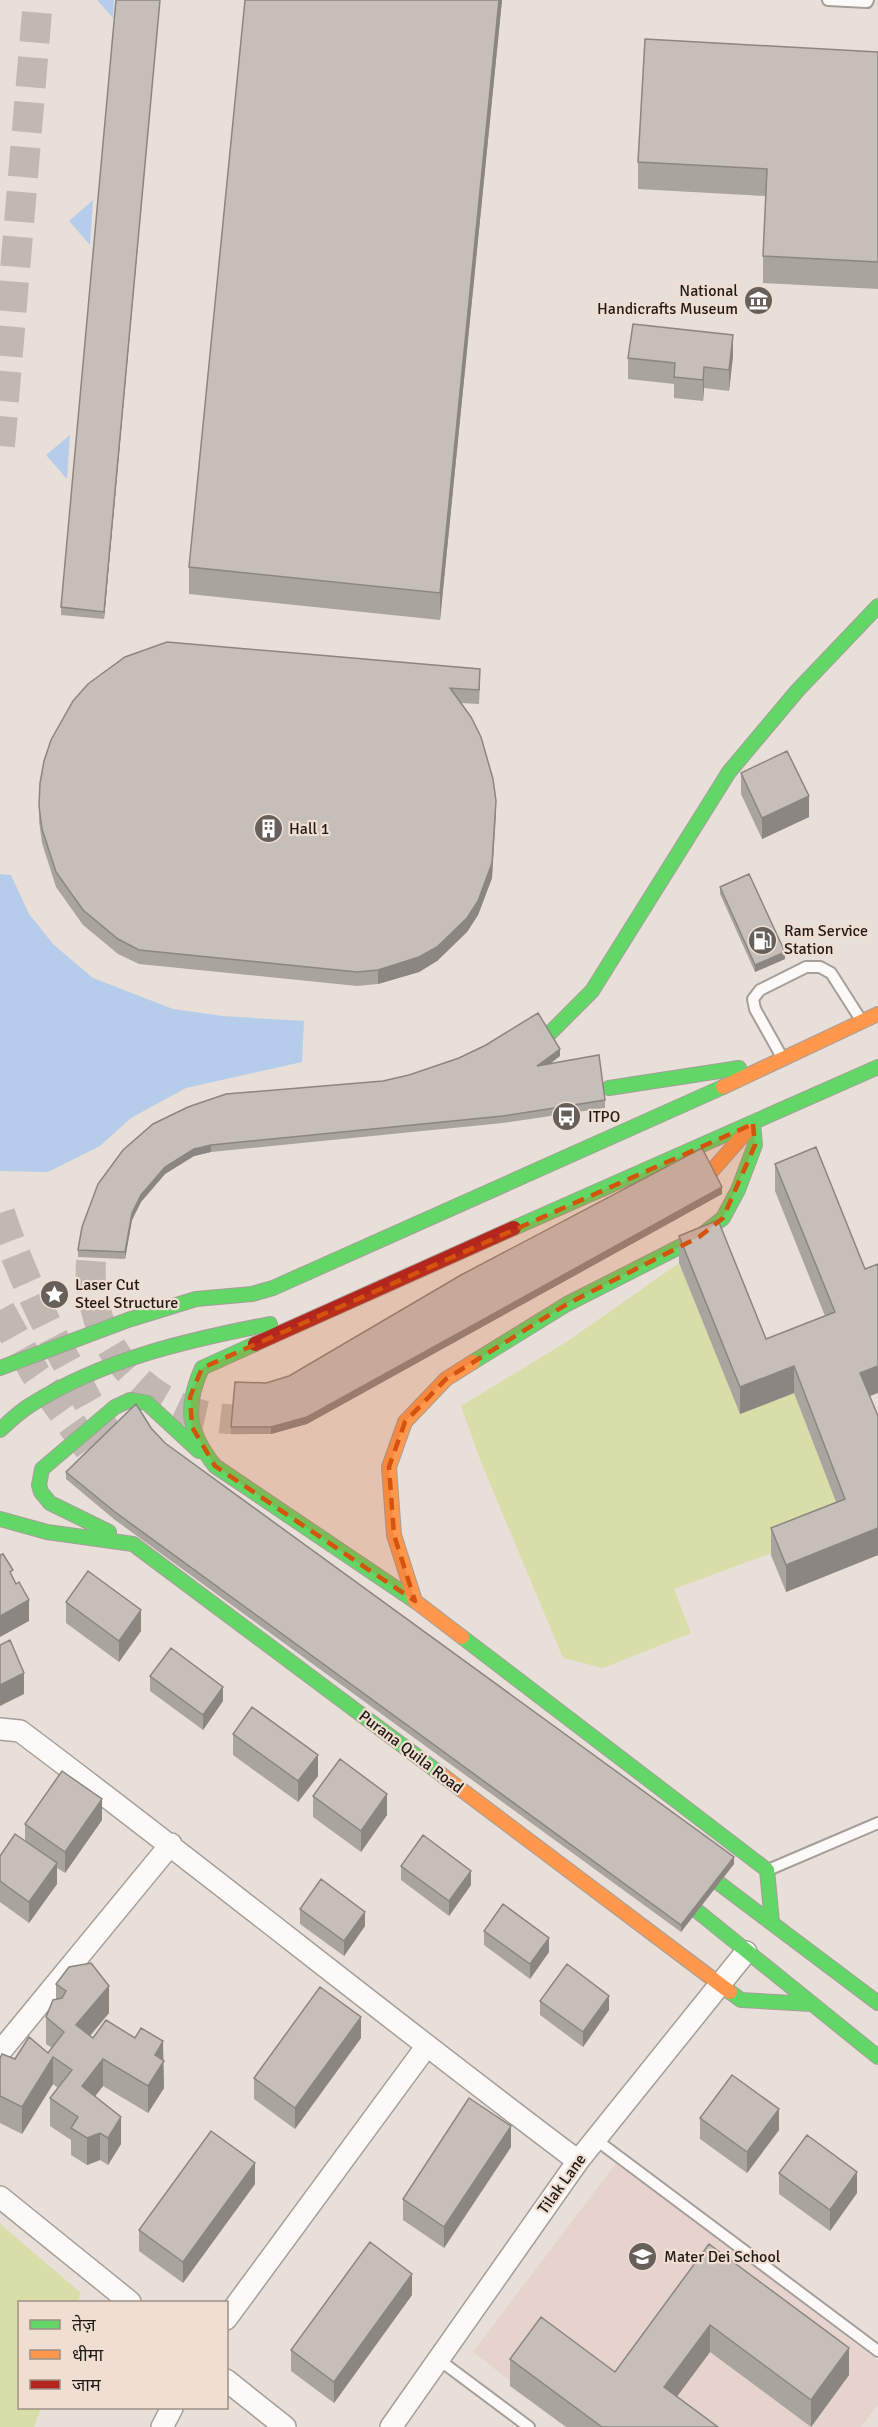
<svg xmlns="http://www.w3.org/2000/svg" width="878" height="2427" viewBox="0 0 878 2427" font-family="Signika,'Noto Sans Devanagari',sans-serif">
<rect width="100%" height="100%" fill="#e8dfd8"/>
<path fill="#e6d3ce" d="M617 2162 878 2361V2405L861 2427H569L473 2352Z"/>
<path fill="#d9dda7" d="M679 1263 740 1414 794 1393 845 1526 674 1589 691 1633 603 1668 563 1658 481 1462 461 1406 568 1341Z
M0 2224 81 2293 77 2302H20V2408H41L34 2427H0Z"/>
<path fill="#b5cdeb" d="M97 0H114L113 18Z
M93 200 90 245 69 221Z
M70 435 67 479 46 455Z
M0 874 11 875 29 914 54 945 93 978 173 1009 223 1016 304 1021 302 1062 186 1088 131 1118 100 1146 48 1172 0 1171Z"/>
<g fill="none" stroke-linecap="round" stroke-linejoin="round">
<path stroke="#c0b8b1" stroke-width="30" stroke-dasharray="30 15" stroke-linecap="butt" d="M0 446 38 0
M0 1213C19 1269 44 1322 73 1374 85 1396 97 1421 114 1441
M101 1217C58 1330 156 1443 273 1415
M0 1310 35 1373 95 1457"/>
<defs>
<path id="lane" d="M828 0 867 2 868 0
M783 1059 755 1009 753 999 760 990 806 967H820L831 973 861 1020
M768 1870 878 1823
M595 2139 878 2351
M438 2359 529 2427"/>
<path id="street" d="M0 1729 20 1731C208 1872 390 2020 578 2161
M0 2052 171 1844
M0 2197 130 2302
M226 2319 426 2047
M226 2380 285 2427
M162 2427 172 2408
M391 2427 578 2161 746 1952"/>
<path id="fast" d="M517 1057 549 1034 592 991 729 772 797 691 878 606
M609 1088 739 1068
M514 1228 878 1067
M255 1344 202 1368C184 1408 188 1432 215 1466L415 1601
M473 1362 567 1304 699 1237 723 1218 738 1190 755 1145 753 1124
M0 1368 128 1320 196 1299 252 1294 273 1288 723 1087
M0 1430C10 1421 20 1411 32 1404 104 1359 188 1340 270 1324
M0 1519 47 1532 133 1544 442 1775
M109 1532 50 1503 41 1492 39 1485 42 1469 115 1407 130 1400 147 1403 199 1451
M462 1637 767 1870 772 1922
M716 1881 878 2003
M696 1910 878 2057
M730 1992 741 2000 811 2004"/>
<path id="slow" d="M723 1087 878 1014
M709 1174 747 1131
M462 1637 415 1601 394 1535 389 1467 405 1422 446 1379 473 1362
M442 1775 730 1992"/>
<path id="jam" d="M255 1344 514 1228"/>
</defs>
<use href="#lane" stroke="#a59e99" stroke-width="14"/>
<use href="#street" stroke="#a59e99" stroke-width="24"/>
<use href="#fast" stroke="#a59e99" stroke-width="16"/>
<use href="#slow" stroke="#a59e99" stroke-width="16"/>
<use href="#jam" stroke="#a59e99" stroke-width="16"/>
<use href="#lane" stroke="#fcfaf9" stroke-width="10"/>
<use href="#street" stroke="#fcfaf9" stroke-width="21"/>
<use href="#fast" stroke="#63d668" stroke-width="14"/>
<use href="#slow" stroke="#ff974d" stroke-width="14"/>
<use href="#jam" stroke="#b3261e" stroke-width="14"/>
</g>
<path fill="#aaa49f" d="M116 0H160L104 619 61 615V607Z
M245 0H502L440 620 189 594V567Z
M878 52V289L763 283V256L766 196 638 189V162Z
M733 356 729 391 704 388 703 401 674 398V384L628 379V358Z
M480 683 479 704 461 703 496 815 492 878 478 915 467 932 437 961 419 972 378 984 357 986 139 964 118 954 83 925 56 887 42 843 39 821 40 783 51 740Z
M741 773 809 817 762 839 741 794Z
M720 887 785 959 755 972 720 894Z
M560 1056 550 1064 605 1100V1108L503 1123 211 1152 194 1156 165 1174 141 1202 132 1220 125 1259 78 1257V1250L98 1184 383 1081Z
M775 1164 870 1396 878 1555 786 1592 771 1555V1528L836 1502 794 1393 740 1414 679 1263V1236L766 1339 825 1316 775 1191Z
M722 1194 307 1424 271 1434H231V1427L266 1383 289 1376Z
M151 1428 165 1443 734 1864 681 1932 115 1520 66 1479V1472Z
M66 1602 141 1631 119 1662 66 1623Z
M150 1676 223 1701 203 1730 150 1691Z
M233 1734 318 1776 298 1802 233 1755Z
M313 1796 387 1815 361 1852 313 1817Z
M102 1820 65 1873 57 1868V1884L29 1923 0 1902V1856L25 1841V1824Z
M401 1866 471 1885 449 1916 401 1880Z
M300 1909 365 1926 344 1956 300 1924Z
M484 1931 549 1952 530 1979 484 1945Z
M56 1984 109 2013 90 2036 93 2038 163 2060 164 2088 148 2113 103 2086 95 2096 121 2144 108 2165 100 2160 87 2165 71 2155V2140L50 2126V2098L58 2088 53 2084 22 2134 0 2123V2058L15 2059 48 2053 52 2048 46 2044V2017L56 1999Z
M540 2001 609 2010 583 2047 540 2015Z
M361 2038 295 2129 254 2099V2078Z
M700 2118 779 2130 747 2173 700 2139Z
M511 2147 444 2248 403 2220V2199Z
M779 2173 857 2193 830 2231 779 2194Z
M255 2184 183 2283 139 2251V2230Z
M709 2244 849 2375 811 2427 710 2352 677 2396 718 2427H566L510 2386V2359L615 2372Z
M412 2295 334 2403 291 2371V2350Z"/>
<path fill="#8b8682" d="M160 0 104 619V612Z
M499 0H502L440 620V593Z
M733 335V356L729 391V370Z
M704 367V388L703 401V380Z
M809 796V817L762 839V818Z
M496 801 492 878 478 915 467 932 437 961 419 972 378 984V970Z
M785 952V959L755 972V965Z
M560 1049V1056L537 1073V1066Z
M211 1145V1152L194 1156 165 1174 141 1202 132 1220 125 1259V1252L132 1213 141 1195 165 1167 194 1149Z
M722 1187V1194L307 1424 271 1434V1427Z
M794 1366V1393L740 1414V1387Z
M878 1366V1393L860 1400V1373Z
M878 1528V1555L786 1592V1565Z
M29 1600V1621L0 1637V1616Z
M141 1610V1631L119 1662V1641Z
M24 1673V1694L0 1706V1685Z
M223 1687V1701L203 1730V1715Z
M318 1755V1776L298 1802V1781Z
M387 1794V1815L361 1852V1831Z
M102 1799V1820L65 1873V1852Z
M734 1857V1864L681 1932V1925Z
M57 1863V1884L29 1923V1902Z
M471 1871V1885L449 1916V1901Z
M365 1912V1926L344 1956V1941Z
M549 1938V1952L530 1979V1964Z
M109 1986V2013L76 2052V2025Z
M609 1996V2010L583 2047V2032Z
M361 2017V2038L295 2129V2108Z
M163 2041 164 2088 148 2113V2086L155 2055Z
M53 2057V2084L22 2134V2107Z
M103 2059V2086L82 2113V2086Z
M779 2109V2130L747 2173V2152Z
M121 2117V2144L108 2165V2138Z
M511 2126V2147L444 2248V2227Z
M100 2133V2160L87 2165V2138Z
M255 2163V2184L183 2283V2262Z
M857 2172V2193L830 2231V2210Z
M412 2274V2295L334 2403V2382Z
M710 2325V2352L664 2414V2387Z
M849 2348V2375L811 2427V2400Z"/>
<path fill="#c6bfb9" stroke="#8b8682" stroke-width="1.5" d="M116 0H160L104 612 61 607Z
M245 0H499L440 593 189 567Z
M645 39 878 52V262L763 256 767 169 638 162Z
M633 324 733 335 729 370 704 367 703 380 674 377 675 363 628 358Z
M167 642 480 669 479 690 450 688 471 717 481 737 493 779 496 801 492 863 478 901 467 918 437 947 419 957 378 970 357 972 139 950 118 939 83 910 56 872 42 829 39 806 40 783 44 761 51 740 73 701 88 684 125 657Z
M787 751 809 796 762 818 741 773Z
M749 874 785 952 755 965 720 887Z
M538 1013 560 1049 537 1066 599 1055 605 1100 503 1116 211 1145 194 1149 165 1167 141 1195 132 1213 125 1252 78 1250 82 1227 98 1184 123 1150 153 1124 188 1107 226 1094 383 1081 409 1075 459 1058 486 1045Z
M816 1147 865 1269 878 1264V1366L860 1373 878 1416V1528L786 1565 771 1528 845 1499 794 1366 740 1387 679 1236 718 1220 766 1339 835 1312 775 1164Z
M702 1148 722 1187 307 1417 271 1427H231L235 1382 266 1383 289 1376 461 1275Z
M136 1404 151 1428 165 1443 734 1857 681 1925 115 1512 66 1472Z
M3 1554 13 1570 10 1572 16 1584 19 1582 29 1600 0 1616V1555Z
M88 1571 141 1610 119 1641 66 1602Z
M10 1640 24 1673 0 1685V1645Z
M171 1648 223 1687 203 1715 150 1676Z
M252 1707 318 1755 298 1781 233 1734Z
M340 1759 387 1794 361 1831 313 1796Z
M62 1771 102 1799 65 1852 25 1824Z
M15 1834 57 1863 29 1902 0 1881V1856Z
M423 1835 471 1871 449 1901 401 1866Z
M321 1879 365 1912 344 1941 300 1909Z
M503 1904 549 1938 530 1964 484 1931Z
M91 1963 109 1986 76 2025 93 2038 106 2020 135 2038 141 2028 163 2041 155 2055 164 2061 148 2086 103 2059 82 2086 121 2117 108 2138 100 2133 87 2138 71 2128 78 2117 50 2098 72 2070 53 2057 22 2107 0 2096V2058L2 2054 15 2059 29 2037 48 2053 64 2032 46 2017 53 2000 62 1998 66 1991 56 1984 69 1967Z
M567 1964 609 1996 583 2032 540 2001Z
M320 1987 361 2017 295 2108 254 2078Z
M732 2075 779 2109 747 2152 700 2118Z
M469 2098 511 2126 444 2227 403 2199Z
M211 2131 255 2163 183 2262 139 2230Z
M807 2135 857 2172 830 2210 779 2173Z
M370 2242 412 2274 334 2382 291 2350Z
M709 2244 849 2348 811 2400 710 2325 664 2387 718 2427H602L510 2359 541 2317 615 2372Z"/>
<path fill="#d4530d" fill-opacity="0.2" stroke="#d4530d" stroke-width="4.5" stroke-dasharray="12 8" stroke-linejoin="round" d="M753 1124 755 1145 723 1218 699 1237 567 1304 446 1379 405 1422 389 1467 394 1535 415 1601 215 1466 192 1427 190 1397 202 1368Z"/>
<defs>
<symbol id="museum-disc" viewBox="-11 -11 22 22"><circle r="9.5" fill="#67605a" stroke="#efded1"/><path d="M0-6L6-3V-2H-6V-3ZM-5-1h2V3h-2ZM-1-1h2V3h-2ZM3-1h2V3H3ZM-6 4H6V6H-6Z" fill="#fff"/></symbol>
<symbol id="building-disc" viewBox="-11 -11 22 22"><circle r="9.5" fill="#67605a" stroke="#efded1"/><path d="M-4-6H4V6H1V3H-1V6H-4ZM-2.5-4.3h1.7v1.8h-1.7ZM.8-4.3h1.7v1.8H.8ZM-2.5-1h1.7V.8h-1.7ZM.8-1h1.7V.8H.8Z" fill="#fff"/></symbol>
<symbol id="fuel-disc" viewBox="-11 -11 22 22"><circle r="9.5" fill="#67605a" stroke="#efded1"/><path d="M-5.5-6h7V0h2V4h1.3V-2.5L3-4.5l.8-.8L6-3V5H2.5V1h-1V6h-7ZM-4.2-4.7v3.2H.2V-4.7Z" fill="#fff"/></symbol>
<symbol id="bus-disc" viewBox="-11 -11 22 22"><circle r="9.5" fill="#67605a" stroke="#efded1"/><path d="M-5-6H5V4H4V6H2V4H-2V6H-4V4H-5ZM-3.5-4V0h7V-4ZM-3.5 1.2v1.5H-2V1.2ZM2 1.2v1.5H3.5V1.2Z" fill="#fff"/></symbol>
<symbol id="sight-disc" viewBox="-11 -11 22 22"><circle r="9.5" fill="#67605a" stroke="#efded1"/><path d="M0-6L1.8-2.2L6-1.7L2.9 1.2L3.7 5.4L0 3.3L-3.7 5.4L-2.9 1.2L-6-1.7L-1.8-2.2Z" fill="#fff"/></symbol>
<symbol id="school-disc" viewBox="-11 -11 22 22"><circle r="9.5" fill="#67605a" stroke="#efded1"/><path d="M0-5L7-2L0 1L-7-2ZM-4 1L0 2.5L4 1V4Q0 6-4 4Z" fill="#fff"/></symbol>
</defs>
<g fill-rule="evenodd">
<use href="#museum-disc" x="742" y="284" width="33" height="33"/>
<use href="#building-disc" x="252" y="812" width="33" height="33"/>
<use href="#fuel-disc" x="746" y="924" width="33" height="33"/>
<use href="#bus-disc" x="550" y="1100" width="33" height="33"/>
<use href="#sight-disc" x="38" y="1278" width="33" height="33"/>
<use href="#school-disc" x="626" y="2240" width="33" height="33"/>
</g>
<g text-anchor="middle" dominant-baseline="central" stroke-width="4.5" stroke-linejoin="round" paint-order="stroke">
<g font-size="16" fill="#211b16" stroke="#efded1" text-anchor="start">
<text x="738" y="291" text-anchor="end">National<tspan x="738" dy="18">Handicrafts Museum</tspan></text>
<text x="289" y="829">Hall 1</text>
<text x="784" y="931">Ram Service<tspan x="784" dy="18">Station</tspan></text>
<text x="588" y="1117">ITPO</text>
<text x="75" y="1285">Laser Cut<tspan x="75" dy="18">Steel Structure</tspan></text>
<text x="664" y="2257">Mater Dei School</text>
</g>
<g font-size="16" fill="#211b16" stroke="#efded1">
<text transform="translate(411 1752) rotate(37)">Purana Quila Road</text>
<text transform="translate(562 2184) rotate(-54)">Tilak Lane</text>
</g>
</g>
<rect x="18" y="2301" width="210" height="108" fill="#efded1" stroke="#9d9086" stroke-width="1.5"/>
<rect x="30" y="2320" width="30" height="9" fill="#63d668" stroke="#9d9086" stroke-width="1.5"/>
<text x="72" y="2331" font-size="18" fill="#211b16">तेज़</text>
<rect x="30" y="2350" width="30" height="9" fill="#ff974d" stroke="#9d9086" stroke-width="1.5"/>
<text x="72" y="2361" font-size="18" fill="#211b16">धीमा</text>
<rect x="30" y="2380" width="30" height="9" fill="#b3261e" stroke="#9d9086" stroke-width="1.5"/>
<text x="72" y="2391" font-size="18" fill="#211b16">जाम</text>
</svg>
